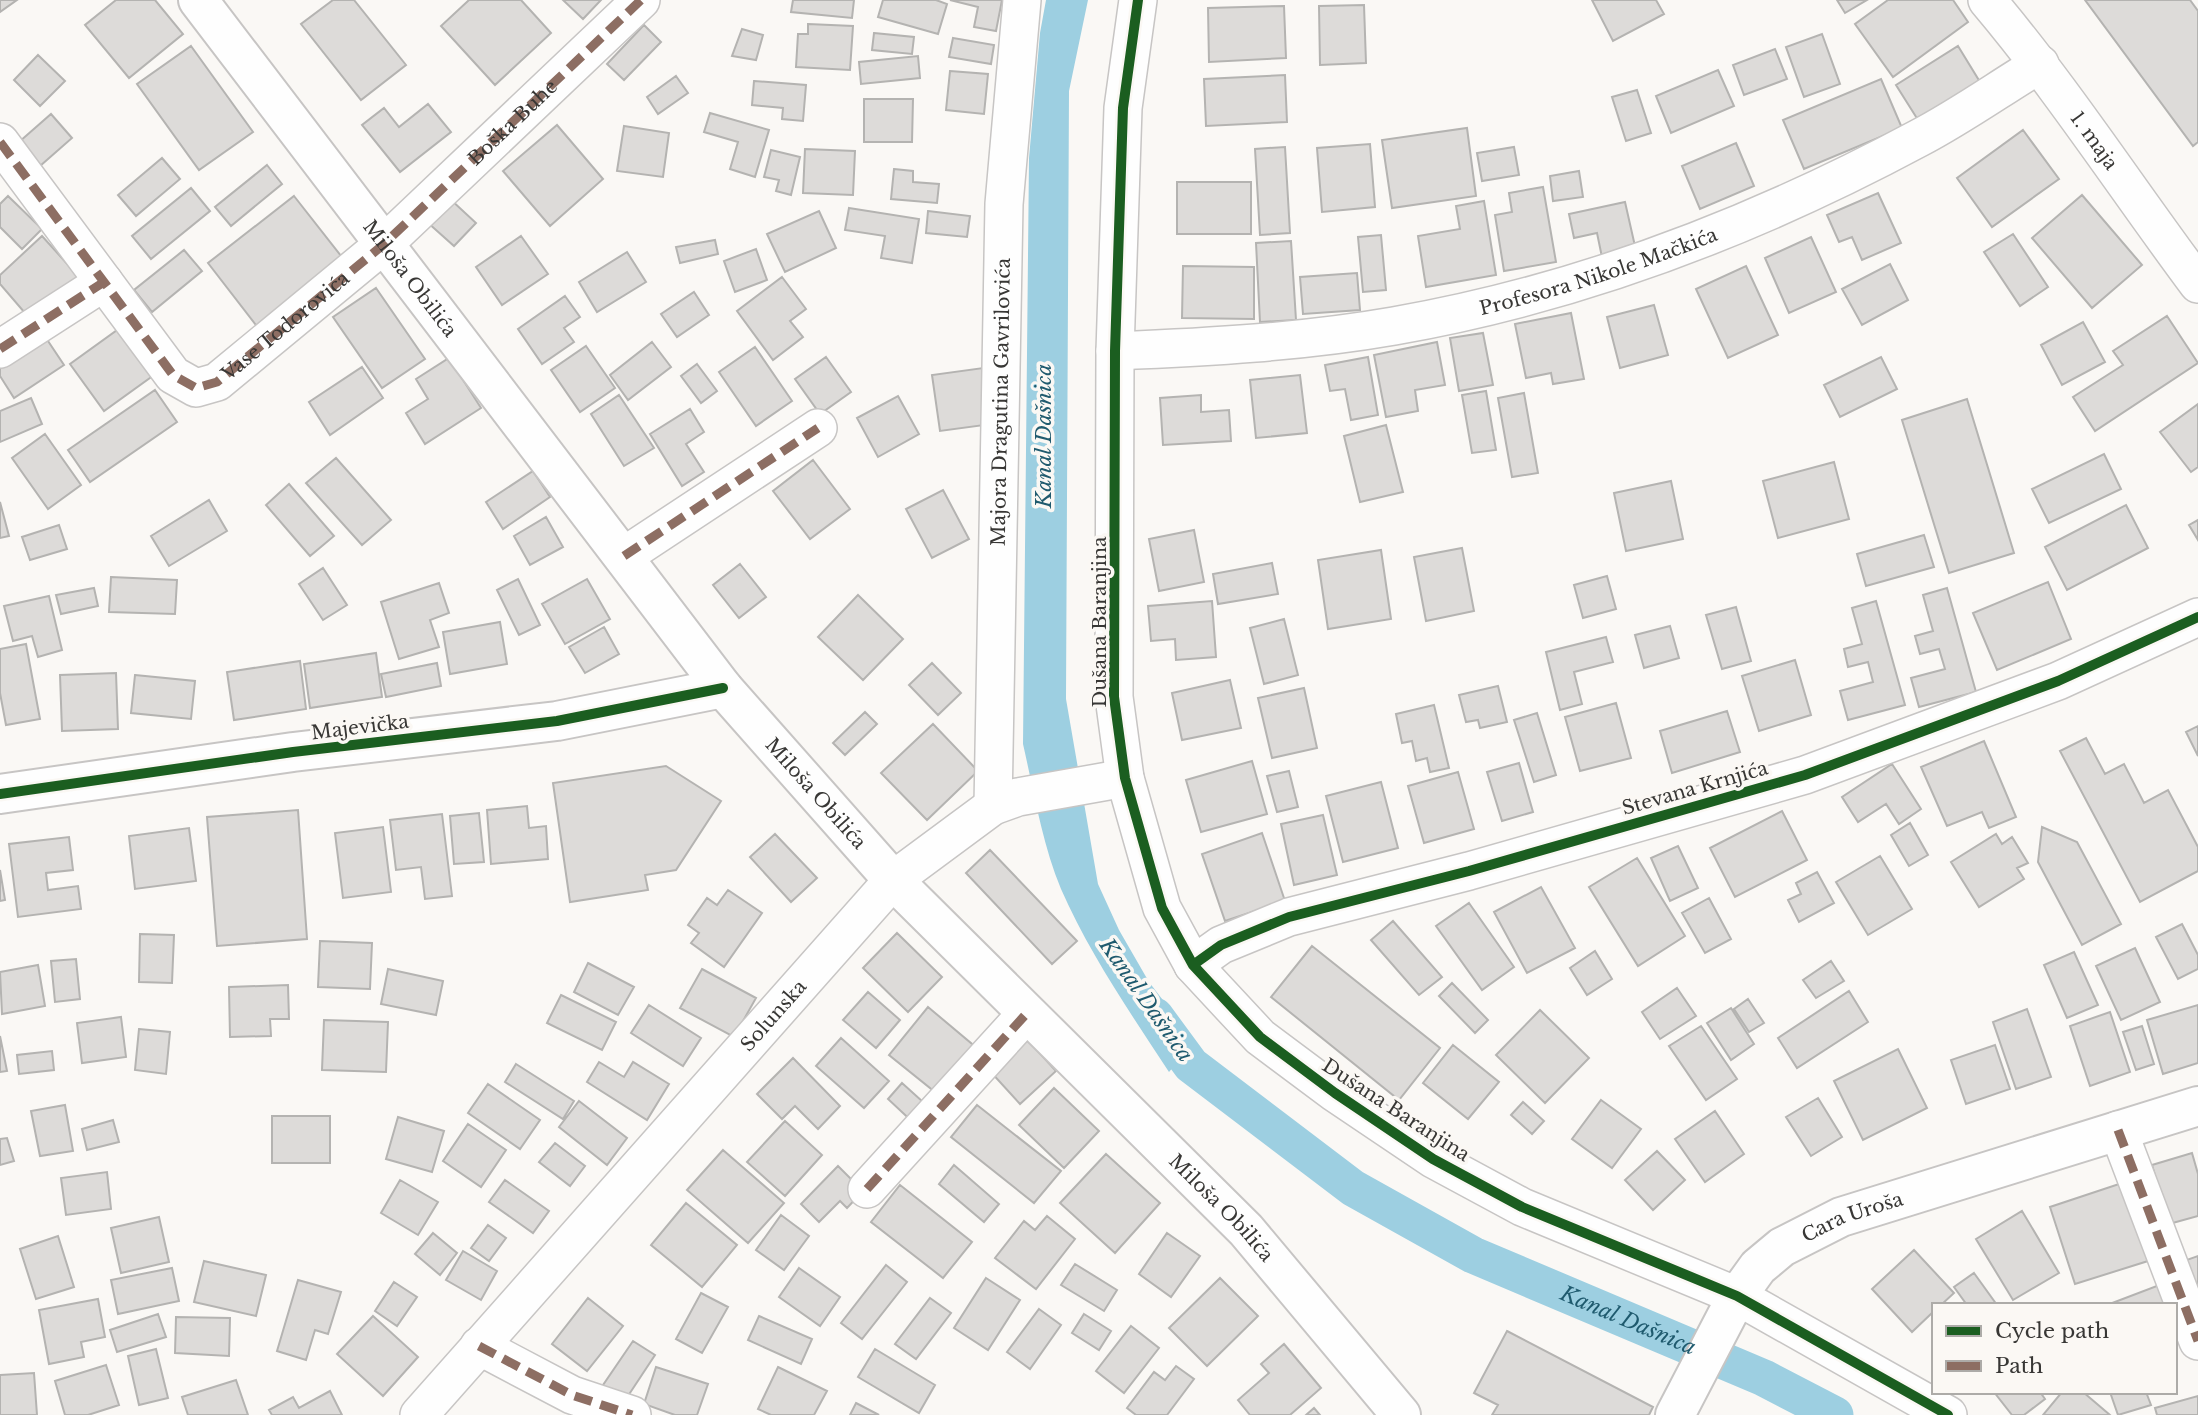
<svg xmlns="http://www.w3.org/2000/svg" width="2198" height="1415" viewBox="0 0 2198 1415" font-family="'Libre Baskerville',serif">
<rect width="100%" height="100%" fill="#faf8f5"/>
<path fill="#9dcfe1" d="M1046 0H1088L1069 91 1066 699 1098 884 1119 930 1149 982 1195 1042 1169 1072C1131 1014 1089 953 1061 889 1042 843 1034 792 1023 744L1029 158 1040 33Z"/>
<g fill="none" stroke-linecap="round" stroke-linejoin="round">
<path stroke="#9dcfe1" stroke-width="37" id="s1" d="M1155 1016 1191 1065 1353 1188 1473 1255 1764 1378 1835 1415"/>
</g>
<path fill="#dddbd9" stroke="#b4b3b1" stroke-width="2" d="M0 0H17L0 12Z
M116 0H155L183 34 129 78 85 25Z
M333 0H354L406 65 361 100 301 24Z
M469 0H521L551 33 495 85 441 26Z
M563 0H601L583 19Z
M793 0H854L852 18 791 12Z
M883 0H936L947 4 938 34 878 17Z
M950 0H1002L996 31 974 27 978 7Z
M1592 0H1656L1664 14 1613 41Z
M1837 0H1867L1845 13Z
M1888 0H1953L1968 22 1893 77 1855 24Z
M2085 0H2190L2198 11V142L2193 146Z
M1364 5 1366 63 1320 65 1319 6Z
M1284 6 1286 58 1209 62 1208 8Z
M808 24 853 26 850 70 796 67 798 34H808Z
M644 25 661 42 624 80 607 64Z
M742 29 763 35 756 60 732 56Z
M874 33 914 37 912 54 872 50Z
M1822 34 1840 84 1804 97 1786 47Z
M953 38 994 45 991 64 949 57Z
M191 46 253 132 199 170 137 84Z
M1958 46 1980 82 1918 120 1896 85Z
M1775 49 1787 79 1744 95 1733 65Z
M38 55 65 81 40 106 14 80Z
M918 56 920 78 861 84 859 62Z
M1718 70 1734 106 1671 133 1656 96Z
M950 71 988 74 984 114 946 110Z
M1285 75 1287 122 1206 126 1204 79Z
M676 76 688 93 658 114 647 97Z
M1881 79 1902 128 1804 169 1783 120Z
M754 81 806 85 803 121 782 119 783 108 752 105Z
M1637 90 1651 133 1626 141 1612 97Z
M864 99H913L912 142H864Z
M428 104 451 132 400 172 362 125 384 108 399 127Z
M710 113 769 130 755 177 730 169 738 142 704 132Z
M51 114 72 138 32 173 11 149Z
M557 125 603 179 550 226 503 171Z
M624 126 669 133 663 177 617 171Z
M1467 128 1476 196 1392 208 1382 140Z
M2023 130 2059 179 1992 227 1957 178Z
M1736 143 1754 186 1700 209 1682 166Z
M1370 144 1375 207 1322 212 1317 148Z
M1285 147 1290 233 1260 235 1255 149Z
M1514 147 1519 175 1482 181 1477 153Z
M805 149 855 151 853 195 803 193Z
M771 150 800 157 791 195 776 191 779 180 764 177Z
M162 158 180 179 136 216 118 195Z
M267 165 282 184 231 226 215 207Z
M894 169 913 171V182L939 184 937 203 891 199Z
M1579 171 1583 197 1553 201 1550 176Z
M1177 182H1251V234H1177Z
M1543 187 1556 262 1504 271 1495 215 1512 212 1509 193Z
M191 188 210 211 151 259 132 236Z
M1878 193 1901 243 1862 260 1852 237 1839 242 1827 215Z
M2082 195 2142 265 2092 308 2032 238Z
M8 196 42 229 22 249 0 227V204Z
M294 196 345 261 259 329 208 263Z
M449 198 476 223 454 246 427 222Z
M1484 201 1496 275 1426 287 1418 236 1460 229 1456 206Z
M1625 202 1637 255 1603 262 1597 233 1574 238 1569 214Z
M849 208 919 219 912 263 881 258 885 236 845 230Z
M819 211 836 248 785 272 767 234Z
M928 211 970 216 967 237 926 233Z
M2013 234 2048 287 2020 306 1984 252Z
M1381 235 1386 290 1363 292 1358 237Z
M42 236 79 277 31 320 0 284V275Z
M521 236 548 274 502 305 476 267Z
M1811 237 1836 292 1789 313 1765 258Z
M715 240 718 254 680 263 676 247Z
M1291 241 1296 320 1260 322 1256 243Z
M756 249 767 280 735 292 724 261Z
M184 250 202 271 152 312 134 290Z
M627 252 646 282 597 312 579 282Z
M1890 264 1908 300 1862 325 1842 289Z
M1183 266 1254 267V319L1182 318Z
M1746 266 1778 335 1728 358 1696 289Z
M1357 273 1360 310 1303 314 1300 277Z
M782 277 806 309 790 321 803 337 773 360 737 311Z
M376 288 425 359 382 388 333 317Z
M694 292 709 315 677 337 661 314Z
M565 296 580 317 564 328 574 342 542 364 518 329Z
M1654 305 1668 355 1620 368 1607 317Z
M1571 313 1584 379 1553 384 1551 373 1526 378 1515 324Z
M2167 316 2198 363 2095 431 2073 397 2123 365 2113 351Z
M2083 322 2105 362 2062 385 2041 345Z
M120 328 154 375 104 411 70 364Z
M1483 333 1493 385 1459 391 1450 338Z
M44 335 64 365 14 398 0 376V365Z
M652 342 671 367 628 400 610 375Z
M1437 342 1445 385 1415 390 1418 411 1386 417 1374 355Z
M586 346 615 388 580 412 551 370Z
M755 347 792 401 756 426 719 372Z
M826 357 851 392 820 414 795 379Z
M1368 357 1378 415 1351 420 1345 389 1330 391 1325 365Z
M1881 357 1897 389 1840 417 1824 385Z
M449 358 481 408 425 444 406 413 428 399 416 379Z
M697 364 717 391 701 403 681 376Z
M362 367 383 398 330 435 309 402Z
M983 368 992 424 940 431 932 375Z
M1300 375 1307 433 1256 438 1250 380Z
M155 390 177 422 90 482 68 450Z
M1486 391 1496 450 1472 453 1462 395Z
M1524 393 1538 473 1512 477 1498 398Z
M619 395 654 448 624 466 591 414Z
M1201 395V412L1229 410 1231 441 1163 445 1160 398Z
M898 396 919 434 878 457 857 418Z
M31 398 42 424 0 442V411Z
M1967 399 2014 553 1949 573 1902 420Z
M2198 404V467L2191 472 2160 432Z
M690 409 704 432 686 444 704 472 682 486 650 434Z
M1386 425 1403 492 1360 502 1344 436Z
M45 434 81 485 48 509 12 458Z
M2104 454 2121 489 2049 523 2032 489Z
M336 458 391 520 362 545 306 483Z
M813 460 850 509 810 539 773 491Z
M1834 462 1849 519 1778 538 1763 481Z
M533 471 550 497 503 529 486 502Z
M1671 481 1683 539 1626 551 1614 493Z
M289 484 334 536 310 556 266 505Z
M943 490 969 539 932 558 906 509Z
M209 500 227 531 169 566 151 536Z
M0 502 9 536 0 538Z
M2126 505 2148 548 2067 590 2045 547Z
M546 517 563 547 530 565 514 536Z
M2198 520V540L2189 525Z
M59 525 67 549 30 560 22 537Z
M1194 530 1204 582 1159 591 1149 539Z
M1924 535 1934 567 1866 586 1857 554Z
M1462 548 1474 611 1426 621 1414 557Z
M1381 550 1391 619 1328 629 1318 560Z
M1272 563 1278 594 1218 604 1213 574Z
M740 564 766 597 739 618 713 585Z
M323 568 347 605 323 620 299 584Z
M1607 576 1616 609 1583 618 1574 585Z
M111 577 177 580 175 614 109 612Z
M518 579 540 625 519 635 497 590Z
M587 579 610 619 565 644 542 604Z
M2048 582 2071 639 1997 670 1973 613Z
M439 583 449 613 430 620 439 647 399 659 381 602Z
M94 588 98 606 61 614 56 595Z
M1947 588 1976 692 1919 707 1911 678 1945 669 1939 649 1920 654 1915 636 1933 631 1923 595Z
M858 595 903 639 863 680 818 637Z
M49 596 62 650 38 657 32 636 13 641 4 606Z
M1212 601 1216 657 1176 660 1175 639 1151 641 1148 606Z
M1876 601 1905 705 1848 720 1840 691 1873 682 1868 662 1848 667 1844 649 1862 644 1852 608Z
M1736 607 1751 661 1722 669 1706 615Z
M1284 619 1298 675 1264 684 1250 628Z
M500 622 507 664 450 674 443 632Z
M1670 626 1679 658 1644 668 1635 635Z
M604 627 619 654 585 673 569 647Z
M1606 637 1613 662 1574 672 1582 704 1560 710 1546 652Z
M26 644 40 719 6 725 0 693V649Z
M376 653 382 697 310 708 304 664Z
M1795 660 1811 715 1759 731 1742 676Z
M300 661 306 709 234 720 227 672Z
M437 663 441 686 386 697 381 674Z
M932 663 961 693 938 715 909 685Z
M116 673 118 729 62 731 60 675Z
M135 675 195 681 191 719 131 713Z
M1230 680 1241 728 1182 740 1172 693Z
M1498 686 1507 722 1480 728 1478 720 1466 722 1459 695Z
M1304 688 1317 748 1272 758 1258 698Z
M1616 703 1631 758 1580 771 1565 717Z
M1434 705 1449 768 1430 772 1427 758 1416 761 1412 741 1402 743 1396 714Z
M1727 711 1740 752 1672 773 1660 731Z
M865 712 877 724 845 755 833 743Z
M1537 713 1556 775 1534 782 1514 720Z
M933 724 978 771 927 820 881 773Z
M2198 726V756L2186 732Z
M2086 738 2105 774 2124 764 2144 803 2168 790 2198 847V871L2140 902 2060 751Z
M1984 741 2016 817 1989 828 1982 812 1947 826 1921 767Z
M1252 761 1267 814 1201 832 1186 780Z
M1519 763 1533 812 1502 821 1487 772Z
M1892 764 1921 809 1899 824 1886 804 1858 822 1842 797Z
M666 766 721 801 676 870 645 875 648 890 570 902 553 783Z
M1289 771 1298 807 1277 812 1267 776Z
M1458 772 1474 829 1424 843 1408 786Z
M1381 782 1398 848 1343 862 1326 796Z
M527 806 529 828 546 826 548 859 491 864 487 810Z
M298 810 307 939 217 946 207 817Z
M1782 811 1807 860 1735 897 1710 848Z
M479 813 484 862 454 864 450 816Z
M442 814 452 896 425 899 421 867 396 870 390 820Z
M1323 815 1337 875 1294 885 1281 824Z
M1910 823 1928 855 1909 866 1891 835Z
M383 827 391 892 343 898 335 833Z
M2042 827 2077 842 2121 924 2082 945 2038 862Z
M189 828 196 881 135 889 129 836Z
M1262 833 1285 901 1225 921 1202 854Z
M775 834 817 878 791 902 750 857Z
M1996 834 2002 844 2012 837 2028 863 2017 868 2024 879 1979 907 1951 862Z
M69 837 73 870 46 873 48 890 78 886 81 909 18 917 9 844Z
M1678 846 1698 888 1670 901 1651 858Z
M990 850 1077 941 1052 964 966 873Z
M1880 856 1912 909 1868 935 1836 882Z
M1637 858 1685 936 1638 966 1589 887Z
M0 870 5 900 0 901Z
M1817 872 1834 903 1799 922 1788 900 1801 894 1796 883Z
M1541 887 1575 948 1527 973 1494 912Z
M728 890 762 913 724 967 691 943 699 933 688 925 707 898 717 905Z
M1709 898 1731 939 1705 953 1682 913Z
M1469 903 1514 967 1482 990 1436 926Z
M1393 921 1442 977 1419 995 1371 940Z
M2182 924 2198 955V969L2178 979 2156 937Z
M897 933 942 977 908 1012 863 968Z
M140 934 174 935 172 983 139 982Z
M320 941 372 943 370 989 318 987Z
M1312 946 1440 1048 1399 1100 1271 997Z
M2135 948 2160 1002 2121 1020 2096 966Z
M1595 951 1612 979 1587 995 1570 968Z
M2074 952 2098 1005 2067 1018 2044 965Z
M76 959 80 999 55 1002 51 961Z
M1831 961 1844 981 1816 998 1803 980Z
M588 963 634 987 618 1015 574 992Z
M38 965 45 1006 2 1014 0 972Z
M388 969 443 981 436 1015 381 1004Z
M702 969 756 998 734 1037 680 1008Z
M1452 983 1488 1020 1475 1033 1439 996Z
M288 985 289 1019H270L271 1036 230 1037 229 987Z
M1677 988 1696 1016 1660 1039 1642 1012Z
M1849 991 1868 1022 1797 1068 1778 1038Z
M868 992 900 1020 876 1048 843 1020Z
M561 995 616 1022 602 1050 547 1023Z
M1748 999 1764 1023 1749 1032 1734 1009Z
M649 1005 701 1038 683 1066 631 1033Z
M2198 1005V1063L2163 1074 2147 1020Z
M928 1007 978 1049 940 1096 889 1055Z
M1731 1008 1754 1044 1731 1060 1707 1023Z
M2027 1009 2051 1077 2016 1089 1993 1022Z
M1540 1010 1589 1058 1545 1103 1496 1055Z
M2110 1012 2130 1072 2090 1086 2070 1026Z
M121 1017 126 1057 82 1063 77 1023Z
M324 1020 388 1022 386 1072 322 1070Z
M1701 1026 1737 1079 1706 1100 1669 1046Z
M2142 1026 2154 1064 2136 1070 2123 1032Z
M139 1029 170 1032 166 1074 135 1070Z
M0 1036 7 1071 0 1072Z
M1025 1037 1056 1071 1020 1104 989 1070Z
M841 1038 889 1081 864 1108 816 1066Z
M1453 1045 1499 1082 1468 1119 1423 1083Z
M1995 1045 2010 1089 1966 1104 1951 1060Z
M1898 1049 1927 1108 1863 1140 1834 1081Z
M52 1051 54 1070 19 1074 17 1055Z
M793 1058 840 1106 818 1129 795 1106 782 1119 757 1094Z
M599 1062 624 1077 633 1062 669 1084 647 1120 587 1082Z
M516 1064 574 1101 563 1119 505 1082Z
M902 1083 933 1111 918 1127 888 1099Z
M488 1084 540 1120 520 1149 468 1113Z
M1054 1088 1099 1131 1064 1168 1019 1125Z
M1818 1098 1842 1137 1811 1156 1786 1117Z
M1601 1100 1641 1129 1612 1168 1572 1139Z
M579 1101 627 1138 607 1165 559 1127Z
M1523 1102 1544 1121 1532 1134 1511 1115Z
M65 1105 73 1151 40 1156 31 1111Z
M977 1105 1061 1171 1034 1203 951 1137Z
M1715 1111 1744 1154 1705 1182 1675 1139Z
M272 1116H330V1163H272Z
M398 1117 444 1131 432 1172 386 1159Z
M113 1120 119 1142 87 1150 82 1129Z
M785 1121 822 1155 785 1196 747 1162Z
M468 1124 506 1150 481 1187 443 1161Z
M7 1138 14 1161 0 1165V1139Z
M555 1143 585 1166 570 1186 539 1162Z
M723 1150 784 1203 748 1243 687 1190Z
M1657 1151 1685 1180 1653 1210 1625 1180Z
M2192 1153 2198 1174V1216L2169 1224 2152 1165Z
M1106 1154 1160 1203 1115 1253 1060 1203Z
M954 1165 999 1204 984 1222 939 1184Z
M838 1166 863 1191 847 1208 840 1201 819 1222 801 1204Z
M107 1172 111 1209 66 1215 61 1178Z
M400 1180 438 1202 418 1235 381 1213Z
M505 1180 549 1211 533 1233 489 1202Z
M2122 1183 2148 1261 2075 1284 2050 1207Z
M900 1185 972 1242 943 1278 871 1222Z
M686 1203 737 1245 702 1287 651 1245Z
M2022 1211 2059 1273 2013 1300 1976 1239Z
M781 1215 809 1236 784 1270 756 1250Z
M1047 1216 1075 1239 1036 1289 995 1258 1024 1221 1035 1230Z
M159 1217 169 1262 121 1273 111 1228Z
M488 1225 506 1238 489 1261 471 1248Z
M433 1233 457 1253 440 1275 415 1254Z
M1167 1233 1200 1256 1171 1297 1139 1274Z
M58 1236 74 1287 36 1299 20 1249Z
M1914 1250 1954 1293 1941 1305H1934V1311L1912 1332 1872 1289Z
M463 1251 497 1271 481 1300 446 1280Z
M2198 1256V1308L2181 1262Z
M204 1261 266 1275 256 1316 194 1302Z
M1075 1264 1117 1290 1104 1311 1061 1285Z
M886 1265 907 1282 862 1339 841 1323Z
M172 1268 179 1301 118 1314 111 1280Z
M799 1268 840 1297 820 1326 779 1297Z
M1974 1273 1997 1305H1967L1954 1287Z
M986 1278 1020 1300 988 1350 954 1328Z
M1220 1278 1258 1316 1207 1366 1169 1328Z
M298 1280 341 1292 328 1334 315 1330 306 1360 277 1351Z
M394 1282 417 1297 397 1326 375 1311Z
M2162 1284 2170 1305H2107Z
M701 1293 728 1307 702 1353 676 1339Z
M588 1298 623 1326 587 1371 552 1344Z
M930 1298 951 1313 916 1359 895 1344Z
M98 1299 105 1337 81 1342 84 1357 49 1364 39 1310Z
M1039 1309 1061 1325 1030 1369 1007 1352Z
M158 1314 166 1337 117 1352 110 1330Z
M1084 1314 1111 1331 1099 1350 1072 1333Z
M373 1316 418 1357 383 1396 337 1354Z
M759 1316 812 1339 801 1364 748 1340Z
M176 1317 230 1318 229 1356 175 1353Z
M1131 1326 1159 1348 1124 1393 1096 1371Z
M1507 1331 1653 1407 1649 1415H1492L1498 1405 1474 1393Z
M633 1341 655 1355 624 1402 601 1388Z
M1284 1344 1321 1388 1290 1415H1250L1238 1400 1269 1373 1261 1364Z
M156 1349 168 1398 139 1405 128 1356Z
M875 1349 935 1385 919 1413 858 1377Z
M106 1365 119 1405 88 1415H65L55 1381Z
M1176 1366 1194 1379 1167 1415H1136L1127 1408 1154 1372 1165 1380Z
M656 1367 708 1384 697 1415H675L644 1404Z
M778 1367 827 1391 814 1415H771L758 1409Z
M34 1373 37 1415H0V1375Z
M236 1380 248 1415H188L182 1397Z
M330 1391 342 1415H272L269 1410 293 1397 299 1408Z
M1994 1392H2040L2045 1399 2024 1415H2012Z
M2062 1392H2083L2110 1415H2043Z
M2110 1392H2146L2151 1405 2118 1415Z
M2198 1396V1415H2157L2155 1408Z
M856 1403 879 1415H850Z
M1314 1408 1320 1415H1306Z"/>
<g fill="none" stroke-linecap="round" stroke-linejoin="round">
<defs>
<g id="minor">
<path d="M1138 0 1123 108 1115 351 1114 697 1125 778 1162 908 1193 965 1260 1037 1335 1093 1433 1159 1522 1207 1737 1296 1948 1415"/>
<path id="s2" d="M1987 0C2063 90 2127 189 2198 284"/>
<path id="s3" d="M0 142 173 375 196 388 217 382 383 245 641 0"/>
<path d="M0 349 104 282"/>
<path id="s4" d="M1115 351C1209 347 1302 342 1394 326 1578 294 1755 226 1919 138 1961 116 2000 88 2040 64"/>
<path d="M624 556 818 428"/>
<path id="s5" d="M993 806 1004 204 1022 0"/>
<path d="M1193 965 1221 945 1289 917 1469 871 1805 775 2058 681 2198 617"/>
<path d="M2118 1130 2198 1341"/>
<path d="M867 1189 1027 1013"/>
<path d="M479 1346 572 1395 632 1415"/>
<path id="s6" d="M419 1415 893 880 993 806 1018 797 1125 778"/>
</g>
<g id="tertiary">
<path d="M0 794 293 752 557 721 723 688"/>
<path id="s7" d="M1675 1415 1737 1296 1758 1267 1782 1247 1841 1217 2198 1106"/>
</g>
<g id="secondary">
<path id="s8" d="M198 0 723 688 893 880 1246 1230 1401 1415"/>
</g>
</defs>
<use href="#minor" stroke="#c7c5c4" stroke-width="40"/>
<use href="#tertiary" stroke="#c7c5c4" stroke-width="42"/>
<use href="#secondary" stroke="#c7c5c4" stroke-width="42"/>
<use href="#minor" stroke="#fefefe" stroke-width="37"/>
<use href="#tertiary" stroke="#fefefe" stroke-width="38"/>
<use href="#secondary" stroke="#fefefe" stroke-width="38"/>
<path stroke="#8d6e63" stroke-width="9" stroke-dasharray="18 9" stroke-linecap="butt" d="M0 142 173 375 196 388 217 382 383 245 641 0
M0 349 104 282
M624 556 818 428
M2118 1130 2198 1341
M867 1189 1027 1013
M479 1346 572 1395 632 1415"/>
<defs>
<path id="cycleway" d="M1138 0 1123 108 1115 351 1114 697 1125 778 1162 908 1193 965 1260 1037 1335 1093 1433 1159 1522 1207 1737 1296 1948 1415
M0 794 293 752 557 721 723 688
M1193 965 1221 945 1289 917 1469 871 1805 775 2058 681 2198 617"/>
</defs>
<use href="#cycleway" stroke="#fbf8f4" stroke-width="15"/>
<use href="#cycleway" stroke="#1b5e20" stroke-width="10"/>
</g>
<g text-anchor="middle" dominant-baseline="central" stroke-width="7" stroke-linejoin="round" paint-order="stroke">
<g font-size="19" fill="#383735" stroke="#fbf8f4">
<text stroke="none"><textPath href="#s3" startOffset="732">Boška Buhe</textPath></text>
<text stroke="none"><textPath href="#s2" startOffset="177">1. maja</textPath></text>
<text stroke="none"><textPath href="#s4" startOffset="492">Profesora Nikole Mačkića</textPath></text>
<text stroke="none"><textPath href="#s8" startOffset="350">Miloša Obilića</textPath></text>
<text stroke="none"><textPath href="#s3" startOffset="427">Vase Todorovića</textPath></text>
<text stroke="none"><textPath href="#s5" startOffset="404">Majora Dragutina Gavrilovića</textPath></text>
<text transform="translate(1099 622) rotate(-90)">Dušana Baranjina</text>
<text transform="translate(360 727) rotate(-7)">Majevička</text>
<text transform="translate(1695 788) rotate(-16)">Stevana Krnjića</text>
<text stroke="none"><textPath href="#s8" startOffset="1006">Miloša Obilića</textPath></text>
<text stroke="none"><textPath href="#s6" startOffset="534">Solunska</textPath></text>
<text transform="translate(1396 1110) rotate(33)">Dušana Baranjina</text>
<text stroke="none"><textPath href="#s8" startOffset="1586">Miloša Obilića</textPath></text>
<text stroke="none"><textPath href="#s7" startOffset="278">Cara Uroša</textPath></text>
</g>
<g font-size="21" font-style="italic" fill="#1f5a6e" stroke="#fbf8f4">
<text transform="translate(1044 436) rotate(-90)">Kanal Dašnica</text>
<text transform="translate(1146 1000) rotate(55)">Kanal Dašnica</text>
<text stroke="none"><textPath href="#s1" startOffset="570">Kanal Dašnica</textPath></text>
</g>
</g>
<rect x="1932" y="1303" width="245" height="91" fill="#fbf8f4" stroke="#adaba8" stroke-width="2"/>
<rect x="1946" y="1326" width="35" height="10" fill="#1b5e20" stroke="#adaba8" stroke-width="2"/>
<text x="1995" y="1338" font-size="21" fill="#383735">Cycle path</text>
<rect x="1946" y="1361" width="35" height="10" fill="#8d6e63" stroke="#adaba8" stroke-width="2"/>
<text x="1995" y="1373" font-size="21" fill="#383735">Path</text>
</svg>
